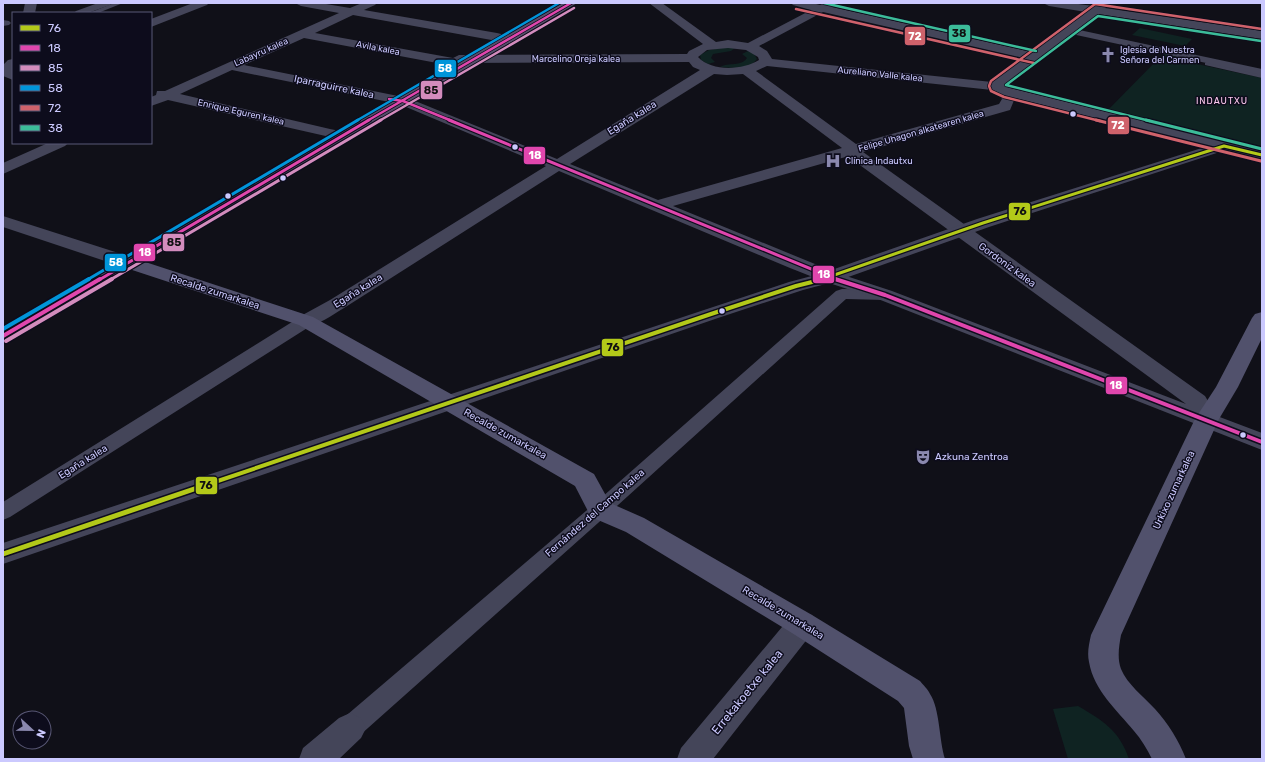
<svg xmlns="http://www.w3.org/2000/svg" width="1265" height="762" viewBox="0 0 1265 762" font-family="Rubik,sans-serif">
<rect width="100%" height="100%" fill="#101018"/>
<path fill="#0f2322" d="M1140 28 1192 39 1185 46 1132 35Z
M721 48H735L731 51 713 54 711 58 715 62 708 64 701 60 700 55 709 50Z
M1165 49H1172L1193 53 1200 61 1197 64 1262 78V152L1105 113 1164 53Z
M748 51 754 54 757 59C749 70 732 68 720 67 729 62 741 67 747 58L742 54Z
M1078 706C1102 720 1120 731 1129 759H1068L1053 709Z"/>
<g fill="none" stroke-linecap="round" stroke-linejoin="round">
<path fill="#444559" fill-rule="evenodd" d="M114 3H123L98 13H89Z
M1207 62 1262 74V78L1205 65V63Z"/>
<path fill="#444559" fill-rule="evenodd" d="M98 3H112L110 5 88 13H74L76 11Z
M3 20 9 21 11 23 9 25 3 26Z
M1070 28 1262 69V75L1067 33 1065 31Z
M842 289 885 290 891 292 893 295 891 298 885 300 846 299 607 515 359 736 350 740 341 736 337 728 341 720 593 505 836 291Z
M306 316 312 317 314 321 312 325 10 517 3 520V502L300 317Z"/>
<path fill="#444559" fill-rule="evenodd" d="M25 3H37L35 13H23Z
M193 3H209L207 5 151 27V19Z
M295 3H320L350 8 362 3H377L375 5 364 10 497 33 501 34 503 37 501 40 497 41 353 15 315 33 453 58 459 55 687 54 689 51 703 44 649 3H662L716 42 728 40 748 43 811 10 793 5 791 3H812L820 5 826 3 831 4 833 6 832 7 1031 52 1086 12 1049 6 1043 3H1071L1093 6 1098 3H1106L1108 5 1105 8 1262 31V39L1098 14 1004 85 1010 88 1262 150V160L1015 98 1010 110 863 152 1205 396 1217 416 1262 433V450L878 299 823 281 790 268 559 171 344 308C330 316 315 329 299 325L296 321 299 317 330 300 546 166 399 104 232 70 180 94 330 129 335 130 337 133 335 136 330 137 168 100 151 106V97L156 95 157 91H165L339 13 301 6ZM823 12 1024 58 992 82 772 59 767 51 759 46ZM304 38 453 66 459 63 689 62 693 67 700 70 557 159 408 98 244 65ZM728 48 746 50 758 57 759 60C743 70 712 72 698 57L707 50ZM767 66 992 90 999 93 1002 99 999 104 856 144 756 71ZM714 74 727 75 743 74 842 148 658 200 570 164ZM849 156 853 160 1186 404 892 291 837 273 673 206Z
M13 59V80L3 76V65L8 60Z
M48 143H68L65 146 3 174V163Z
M3 216 134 258 136 262 134 266 127 268 120 266 3 227Z
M802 612 812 615 817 624 812 633 713 759H677L681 748 792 615Z
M350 713 361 718 366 728 361 738 339 759H299L303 748 339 718Z"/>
<path fill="#444559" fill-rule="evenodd" d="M1224 141 1229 143 1232 146 1229 149 989 227 837 281 803 290 718 318 3 564V543L704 310 789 282 823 273 977 219Z"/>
<path fill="#51516c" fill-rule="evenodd" d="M127 256 313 317 594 474 610 503 644 518 812 615 920 681C923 685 928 689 930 694 940 709 939 740 945 759H913L909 746 904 708 898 701 792 633 626 532 591 517 575 486 299 325 120 266 118 262 120 258Z
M1262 312V338L1238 387 1219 419 1121 635C1119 646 1117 658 1121 669 1127 684 1144 697 1155 709 1168 723 1179 741 1186 759H1152C1147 749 1141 739 1134 731 1117 710 1094 691 1089 662 1087 653 1089 644 1091 635L1195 419 1216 387 1252 318 1255 314Z"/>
<path fill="#574e6c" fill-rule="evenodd" d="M563 3H577L10 340 3 342V327L459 61Z"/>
<defs>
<path id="bus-1-far2" d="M1224 146 1262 155
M820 280 983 223 1224 146"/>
<path id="bus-1-far1" d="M197 488 711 314 796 286 824 279"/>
<path id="bus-1" d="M3 554 200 487"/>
<path id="bus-2-far2" d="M389 99 403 101 452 121
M367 121 571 3"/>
<path id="bus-2-far1" d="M449 120 838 280
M99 280 369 120"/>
<path id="bus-2" d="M835 279 885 295 1262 442
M3 336 100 279"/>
<path id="bus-3-far2" d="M379 121 574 8"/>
<path id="bus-3-far1" d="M110 280 381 120"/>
<path id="bus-3" d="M6 341 112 279"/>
<path id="bus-4-far2" d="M356 121 559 3"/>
<path id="bus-4-far1" d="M87 280 358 120"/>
<path id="bus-4" d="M3 329 89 279"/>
<path id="bus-5-far1" d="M796 9 1034 63
M1100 121 1004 97 991 91 989 86 991 81 1095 4 1262 29"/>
<path id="bus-5" d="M1096 120 1261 161"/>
<path id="bus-6-far1" d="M824 3 1036 51
M1150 121 1006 85 1098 16 1261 41"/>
<path id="bus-6" d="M1146 120 1262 149"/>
</defs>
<use href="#bus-1-far2" stroke="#0d0c1c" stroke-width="5.5"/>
<use href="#bus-1-far1" stroke="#0d0c1c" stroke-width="7"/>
<use href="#bus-1" stroke="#0d0c1c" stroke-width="8"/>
<use href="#bus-2-far2" stroke="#0d0c1c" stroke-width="4"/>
<use href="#bus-2-far1" stroke="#0d0c1c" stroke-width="5.5"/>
<use href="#bus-2" stroke="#0d0c1c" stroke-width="7"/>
<use href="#bus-3-far2" stroke="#0d0c1c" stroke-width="4"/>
<use href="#bus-3-far1" stroke="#0d0c1c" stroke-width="5.5"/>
<use href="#bus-3" stroke="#0d0c1c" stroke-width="7"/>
<use href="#bus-4-far2" stroke="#0d0c1c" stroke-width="4"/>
<use href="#bus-4-far1" stroke="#0d0c1c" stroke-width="5.5"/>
<use href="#bus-4" stroke="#0d0c1c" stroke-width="7"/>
<use href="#bus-5-far1" stroke="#0d0c1c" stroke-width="4"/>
<use href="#bus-5" stroke="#0d0c1c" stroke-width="5.5"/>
<use href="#bus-6-far1" stroke="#0d0c1c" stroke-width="4"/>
<use href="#bus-6" stroke="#0d0c1c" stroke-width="5.5"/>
<use href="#bus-1-far2" stroke="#b3c919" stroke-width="3"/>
<use href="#bus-1-far1" stroke="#b3c919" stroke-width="4"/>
<use href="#bus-1" stroke="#b3c919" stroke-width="5"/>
<use href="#bus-2-far2" stroke="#e046ad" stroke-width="2.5"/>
<use href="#bus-2-far1" stroke="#e046ad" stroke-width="3"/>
<use href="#bus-2" stroke="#e046ad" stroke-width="4"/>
<use href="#bus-3-far2" stroke="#d38cbd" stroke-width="2.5"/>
<use href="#bus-3-far1" stroke="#d38cbd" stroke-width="3"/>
<use href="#bus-3" stroke="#d38cbd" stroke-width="4"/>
<use href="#bus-4-far2" stroke="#0095da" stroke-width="2.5"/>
<use href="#bus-4-far1" stroke="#0095da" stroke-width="3"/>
<use href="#bus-4" stroke="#0095da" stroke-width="4"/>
<use href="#bus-5-far1" stroke="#cf626b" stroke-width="2.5"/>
<use href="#bus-5" stroke="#cf626b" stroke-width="3"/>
<use href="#bus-6-far1" stroke="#3cbc99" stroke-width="2.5"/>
<use href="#bus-6" stroke="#3cbc99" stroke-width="3"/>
</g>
<defs>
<symbol id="church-bare" viewBox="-9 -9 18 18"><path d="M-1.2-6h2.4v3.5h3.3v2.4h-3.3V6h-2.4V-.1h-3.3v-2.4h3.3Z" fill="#8a88ae" stroke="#0d0c1c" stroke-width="2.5" paint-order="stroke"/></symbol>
<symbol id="hospital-bare" viewBox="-9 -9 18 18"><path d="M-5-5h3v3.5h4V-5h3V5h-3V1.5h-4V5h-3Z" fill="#8a88ae" stroke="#0d0c1c" stroke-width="2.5" paint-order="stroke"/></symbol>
<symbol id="theatre-bare" viewBox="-9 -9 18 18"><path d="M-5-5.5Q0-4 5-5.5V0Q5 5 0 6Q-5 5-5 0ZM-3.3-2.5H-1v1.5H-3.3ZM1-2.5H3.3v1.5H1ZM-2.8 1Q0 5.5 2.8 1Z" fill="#8a88ae" stroke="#0d0c1c" stroke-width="2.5" paint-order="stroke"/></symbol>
</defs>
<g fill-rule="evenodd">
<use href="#church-bare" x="1097" y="44" width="22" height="22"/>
<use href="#hospital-bare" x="822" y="150" width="22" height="22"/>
<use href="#theatre-bare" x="912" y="446" width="22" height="22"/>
</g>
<g fill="#cbc9fe" stroke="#0d0c1c" stroke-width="1.5">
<circle cx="1073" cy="114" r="3.5"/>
<circle cx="515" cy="147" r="3.5"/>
<circle cx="283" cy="178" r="3.5"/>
<circle cx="228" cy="196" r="3.5"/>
<circle cx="722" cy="311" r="3.5"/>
<circle cx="1243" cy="435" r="3.5"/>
</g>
<g text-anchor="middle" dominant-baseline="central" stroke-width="3" stroke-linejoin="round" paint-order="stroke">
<g font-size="9" fill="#cbc9fe" stroke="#0d0c1c">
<text transform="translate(378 48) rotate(11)">Avila kalea</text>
<text transform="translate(261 52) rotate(-24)">Labayru kalea</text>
<text x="576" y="59">Marcelino Oreja kalea</text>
<text transform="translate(880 74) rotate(6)">Aureliano Valle kalea</text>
<text transform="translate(241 112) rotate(13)">Enrique Eguren kalea</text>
<text transform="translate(921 131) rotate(-16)">Felipe Uhagon alkatearen kalea</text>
</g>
<g font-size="9" fill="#cbc9fe" stroke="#0d0c1c" text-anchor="start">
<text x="1120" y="50">Iglesia de Nuestra<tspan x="1120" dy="10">Señora del Carmen</tspan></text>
<text x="845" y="161">Clínica Indautxu</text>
</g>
<g font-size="9" letter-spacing="1" fill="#fecaef" stroke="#0d0c1c">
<text x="1222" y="101">INDAUTXU</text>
</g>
<g font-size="10" fill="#cbc9fe" stroke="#0d0c1c">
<text transform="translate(334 87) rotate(12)">Iparraguirre kalea</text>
<text transform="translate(632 118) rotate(-32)">Egaña kalea</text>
<text transform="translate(1007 265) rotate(36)">Gordoniz kalea</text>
<text transform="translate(358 291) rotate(-32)">Egaña kalea</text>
<text transform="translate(215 292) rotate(18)">Recalde zumarkalea</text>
<text transform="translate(505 434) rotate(29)">Recalde zumarkalea</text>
<text transform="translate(83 462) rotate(-32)">Egaña kalea</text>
<text transform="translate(1174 490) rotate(-65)">Urkixo zumarkalea</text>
<text transform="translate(595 513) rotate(-41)">Fernández del Campo kalea</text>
<text transform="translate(783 613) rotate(31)">Recalde zumarkalea</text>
</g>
<g font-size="10" fill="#cbc9fe" stroke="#0d0c1c" text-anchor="start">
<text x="935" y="457">Azkuna Zentroa</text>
</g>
<g font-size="12" fill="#cbc9fe" stroke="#0d0c1c">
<text transform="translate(747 692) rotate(-51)">Errekakoetxe kalea</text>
</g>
</g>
<g stroke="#0d0c1c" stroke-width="1.5">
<rect x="948" y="24" width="23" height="19" rx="4" fill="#3cbc99"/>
<rect x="904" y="26" width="22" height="20" rx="4" fill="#cf626b"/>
<rect x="434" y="59" width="23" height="19" rx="4" fill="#0095da"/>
<rect x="420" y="80" width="23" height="20" rx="4" fill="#d38cbd"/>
<rect x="1107" y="116" width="23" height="19" rx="4" fill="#cf626b"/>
<rect x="523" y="146" width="23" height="19" rx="4" fill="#e046ad"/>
<rect x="1008" y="202" width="23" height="19" rx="4" fill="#b3c919"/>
<rect x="162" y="233" width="23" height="19" rx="4" fill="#d38cbd"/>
<rect x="133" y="243" width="23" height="19" rx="4" fill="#e046ad"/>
<rect x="104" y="253" width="23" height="19" rx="4" fill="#0095da"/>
<rect x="812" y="265" width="23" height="19" rx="4" fill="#e046ad"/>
<rect x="601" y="338" width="23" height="19" rx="4" fill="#b3c919"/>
<rect x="1105" y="376" width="23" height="19" rx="4" fill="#e046ad"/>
<rect x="195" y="476" width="23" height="19" rx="4" fill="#b3c919"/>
</g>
<g font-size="11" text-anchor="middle" font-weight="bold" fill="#fff">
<text x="915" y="40">72</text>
<text x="445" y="72">58</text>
<text x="1118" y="129">72</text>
<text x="535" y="159">18</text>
<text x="145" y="256">18</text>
<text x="116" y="266">58</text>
<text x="824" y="278">18</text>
<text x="1116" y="389">18</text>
</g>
<g font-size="11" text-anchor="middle" font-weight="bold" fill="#111">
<text x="959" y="37">38</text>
<text x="431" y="94">85</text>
<text x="1020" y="215">76</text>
<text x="174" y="246">85</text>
<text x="613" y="351">76</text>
<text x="206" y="489">76</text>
</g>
<rect width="1265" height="762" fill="none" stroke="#cbc9fe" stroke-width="8"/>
<rect x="12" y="12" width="140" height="132" fill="#0d0c1c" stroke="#595876"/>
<rect x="20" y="25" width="20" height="6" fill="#b3c919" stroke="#595876"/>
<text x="48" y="32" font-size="12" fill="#cbc9fe">76</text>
<rect x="20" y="45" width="20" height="6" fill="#e046ad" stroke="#595876"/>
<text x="48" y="52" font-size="12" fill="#cbc9fe">18</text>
<rect x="20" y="65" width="20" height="6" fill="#d38cbd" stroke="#595876"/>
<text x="48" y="72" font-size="12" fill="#cbc9fe">85</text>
<rect x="20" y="85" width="20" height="6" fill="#0095da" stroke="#595876"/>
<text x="48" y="92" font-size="12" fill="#cbc9fe">58</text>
<rect x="20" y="105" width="20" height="6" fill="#cf626b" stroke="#595876"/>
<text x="48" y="112" font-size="12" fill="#cbc9fe">72</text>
<rect x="20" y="125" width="20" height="6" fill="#3cbc99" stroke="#595876"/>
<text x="48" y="132" font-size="12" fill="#cbc9fe">38</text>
<g transform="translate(32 730) rotate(112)"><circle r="19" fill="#0d0c1c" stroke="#595876"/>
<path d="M0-3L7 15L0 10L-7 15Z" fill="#8a88ae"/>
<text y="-6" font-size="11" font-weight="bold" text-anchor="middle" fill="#cbc9fe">N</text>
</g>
</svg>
